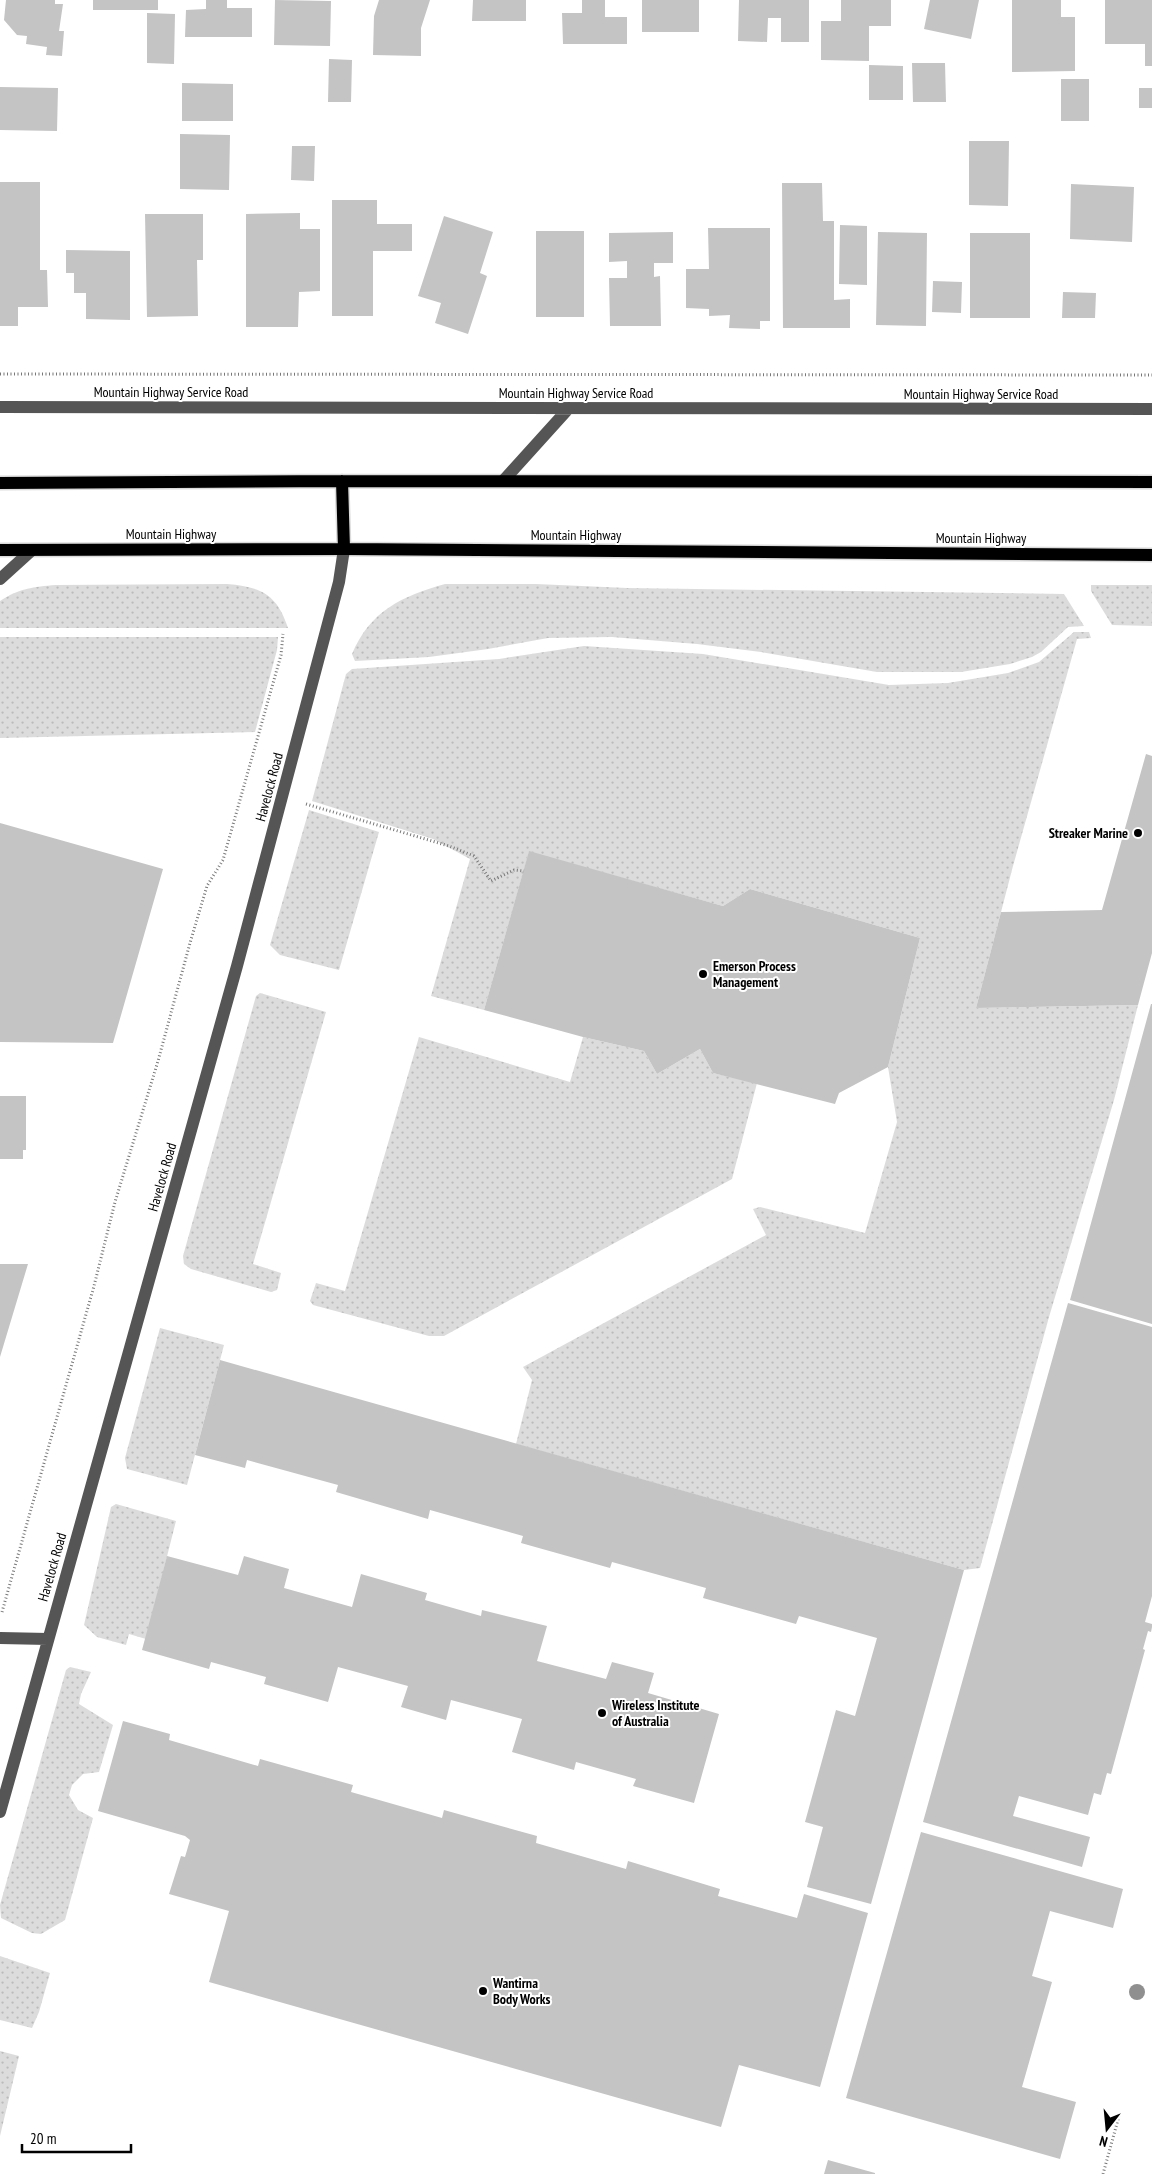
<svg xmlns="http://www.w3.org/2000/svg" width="1152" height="2174" viewBox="0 0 1152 2174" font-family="'PT Sans Narrow',sans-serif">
<defs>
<pattern id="grass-dots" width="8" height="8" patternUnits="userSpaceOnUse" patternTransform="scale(1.25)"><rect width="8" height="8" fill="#dcdcdc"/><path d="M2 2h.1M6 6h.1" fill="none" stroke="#bbb" stroke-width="1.8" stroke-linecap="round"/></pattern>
</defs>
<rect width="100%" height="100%" fill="#fff"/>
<path fill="url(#grass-dots)" d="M227 584C261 587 277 594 288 628H0V601C20 588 33 587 56 585Z
M445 584H536L627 588 1064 594 1084 626 1068 627 1041 652 1032 657 1010 664 961 672H877L761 652 697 644 612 637 548 638 488 649 429 657 355 661 352 654C370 611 402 596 445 584Z
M1091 585H1152V626L1112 625 1091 591Z
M1074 632H1089L1091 638 1077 639 1013 866 976 1008 1138 1005 1114 1100 1049 1317 980 1568 964 1570 516 1444 532 1380 523 1367 766 1235 753 1209 760 1207 865 1233 897 1122 888 1067 920 938 750 889 723 906 529 852 484 1010 431 996 470 859 433 839 312 801 346 674 352 669 499 659 584 646 703 654 889 685 948 683 1008 673 1039 662Z
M0 637H278L277 650 255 732 0 738Z
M309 810 379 832 339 970 280 955 270 945Z
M260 993 326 1012 253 1264 281 1273 277 1290 271 1292 191 1269 184 1264 183 1256 256 996Z
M419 1037 570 1082 583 1037 644 1051 657 1074 700 1049 713 1073 757 1083 732 1179 444 1336H429L313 1305 310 1301 316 1283 345 1291Z
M160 1328 224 1345 187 1485 127 1469 125 1458Z
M116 1504 176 1521 146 1639 129 1634 126 1645 97 1637 84 1625 111 1507Z
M70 1667 91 1672 81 1694 79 1704 113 1725 99 1772 83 1774 72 1785 69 1795 78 1810 93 1818 65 1920 41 1934 32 1933 1 1918 0 1905 66 1670Z
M0 1956 50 1973 39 2012 32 2028 0 2020Z
M0 2051 19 2056 0 2136Z"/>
<path fill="#c4c4c4" d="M6 0H55V4H63L59 31H64L62 56 46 55 47 47 26 44 27 36 17 35 4 20Z
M93 0H158V10H93Z
M206 0H227V8H252V37H185L186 10 206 9Z
M275 0 331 1 330 46 274 45Z
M379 0H430L421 28V56L373 55 374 16Z
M473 0H526V21H472Z
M582 0H605V17H627V44H563L562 13H582Z
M642 0H699V32H642Z
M739 0H809V42H781V18H768L767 42 738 41Z
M841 0H891V26H869V61L821 60V21H841Z
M930 0H979L971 39 924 29Z
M1012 0H1061V17H1075V71L1012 72Z
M1105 0H1152V66H1145V44H1105Z
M147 13 175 14 174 64 147 63Z
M329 59 352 60 351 102H328Z
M912 63H945L946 102H913Z
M869 65 903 66V100H869Z
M1061 79H1089V121H1061Z
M182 83 233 84V121H182Z
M0 87 58 88 57 131 0 130Z
M1139 88H1152V108H1139Z
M180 134 230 135 229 190 180 189Z
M969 141H1009L1008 206 969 205Z
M292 146H315L314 181 291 180Z
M0 182H40V270H47L48 307H18V326H0Z
M782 183H822L823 221H834V300L850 299V328H783Z
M1071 184 1134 187 1132 242 1070 239Z
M332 200H377V224H412V251H373V316H332Z
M300 213V229H320V291L299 292 298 327H246V214Z
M145 214H203V260H197L198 316 147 317Z
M444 216 493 232 480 273 487 276 468 334 435 323 441 303 418 296Z
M840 225 867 226V285L839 284Z
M708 228H770V321H760V329L729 328 730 315 709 316V309L686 308V269H709Z
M536 231H584V317H536Z
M673 232V263H654V277L660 276 661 326H610L609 278H627V261L609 262V233Z
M878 232 927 233 926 326 876 325Z
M970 233H1030V318H970Z
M66 250 130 251V320L86 319V293H74V273H66Z
M933 281 962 282 961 313 932 312Z
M1063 292 1096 293 1095 318H1062Z
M1146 754 1152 756V953L1138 1005 976 1008 1001 912 1102 910Z
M0 823 163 869 113 1043 0 1042Z
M529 851 723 906 750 889 920 938 888 1067 839 1093 835 1104 713 1073 700 1049 657 1074 644 1051 583 1037 484 1010Z
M1151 1004H1152V1324L1070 1300Z
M0 1096H26V1150H23V1159H0Z
M0 1264H28L0 1357Z
M1068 1303 1152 1327V1596L1145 1622 1152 1624V1627L1151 1632 1148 1631 1143 1649 1145 1650 1111 1774 1107 1773 1101 1795 1094 1793 1088 1815 1019 1796 1013 1816 1090 1837 1082 1867 923 1822Z
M220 1360 964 1570 871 1904 807 1887 823 1827 805 1822 836 1710 855 1716 877 1638 799 1616 796 1624 703 1598 706 1588 612 1562 610 1568 521 1543 523 1536 430 1510 428 1519 336 1492 338 1485 247 1460 245 1468 195 1455Z
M167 1556 238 1575 244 1556 289 1569 284 1588 352 1607 361 1574 427 1593 425 1600 481 1616 482 1610 547 1626 537 1661 606 1679 612 1662 654 1673 648 1693 719 1714 694 1803 633 1786 636 1779 576 1762 574 1770 512 1752 522 1719 451 1700 446 1720 401 1707 408 1686 338 1667 328 1702 264 1684 266 1677 211 1662 209 1669 142 1650Z
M123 1721 170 1734 169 1740 258 1766 260 1759 353 1785 351 1792 442 1818 444 1810 537 1836 536 1843 626 1869 628 1861 720 1889 718 1896 797 1918 804 1894 868 1913 820 2087 739 2065 721 2127 209 1982 229 1911 169 1894 181 1856 185 1857 190 1840 185 1836 98 1811Z
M921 1832 1123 1889 1113 1928 1050 1911 1032 1976 1052 1982 1022 2087 1076 2102 1060 2159 846 2098Z
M828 2160 875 2173V2174H824Z"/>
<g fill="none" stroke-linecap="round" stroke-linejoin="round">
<defs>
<path id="major" d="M342 481 344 549
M0 483 342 481 1152 482
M0 550 344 549 1152 555"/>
</defs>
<use href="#major" stroke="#dbdbdb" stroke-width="15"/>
<path stroke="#777" stroke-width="3" stroke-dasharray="1 2.5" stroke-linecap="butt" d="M0 374 1152 375
M306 804 449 846 474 856 491 881 514 870 524 871
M2 1612 94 1286 115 1202 158 1061 190 943 207 886 223 860 281 655 283 634
M1103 2174 1119 2116"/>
<path stroke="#555" stroke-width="12" d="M0 407 1152 409
M503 481 569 408
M0 579 32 550
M0 1638 48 1639
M0 1812 237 966 339 582 344 549"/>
<use href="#major" stroke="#000" stroke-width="12"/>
</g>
<circle fill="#8f8f8f" cx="1137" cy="1992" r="8"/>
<g fill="#000" stroke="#fff" stroke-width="2">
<circle cx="1138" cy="833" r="5"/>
<circle cx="703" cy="974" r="5"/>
<circle cx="602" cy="1713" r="5"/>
<circle cx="483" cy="1991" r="5"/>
</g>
<g text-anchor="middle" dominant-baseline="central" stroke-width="4" stroke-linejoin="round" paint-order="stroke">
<g font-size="14" fill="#000" stroke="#fff">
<text x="171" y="392">Mountain Highway Service Road</text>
<text x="576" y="393">Mountain Highway Service Road</text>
<text x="981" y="394">Mountain Highway Service Road</text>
<text x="171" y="534">Mountain Highway</text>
<text x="576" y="535">Mountain Highway</text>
<text x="981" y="538">Mountain Highway</text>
<text transform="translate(269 787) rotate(-75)">Havelock Road</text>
<text transform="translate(162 1177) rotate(-74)">Havelock Road</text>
<text transform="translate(52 1567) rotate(-74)">Havelock Road</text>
</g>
<g font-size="14" font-weight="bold" fill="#000" stroke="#fff" text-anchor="start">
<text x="1128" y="833" text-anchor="end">Streaker Marine</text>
<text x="713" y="966">Emerson Process<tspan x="713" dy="16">Management</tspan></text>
<text x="612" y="1705">Wireless Institute<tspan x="612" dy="16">of Australia</tspan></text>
<text x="493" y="1983">Wantirna<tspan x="493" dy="16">Body Works</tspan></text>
</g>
</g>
<g transform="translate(1107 2129) rotate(196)" stroke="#ffffff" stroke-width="4" paint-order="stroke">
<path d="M0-4L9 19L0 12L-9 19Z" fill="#000000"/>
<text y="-8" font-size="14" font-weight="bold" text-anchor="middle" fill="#000000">N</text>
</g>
<path d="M22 2144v8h109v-8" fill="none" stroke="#000000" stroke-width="2.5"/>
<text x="30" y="2144" font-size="15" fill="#000000" stroke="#ffffff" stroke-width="4" paint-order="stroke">20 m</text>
</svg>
